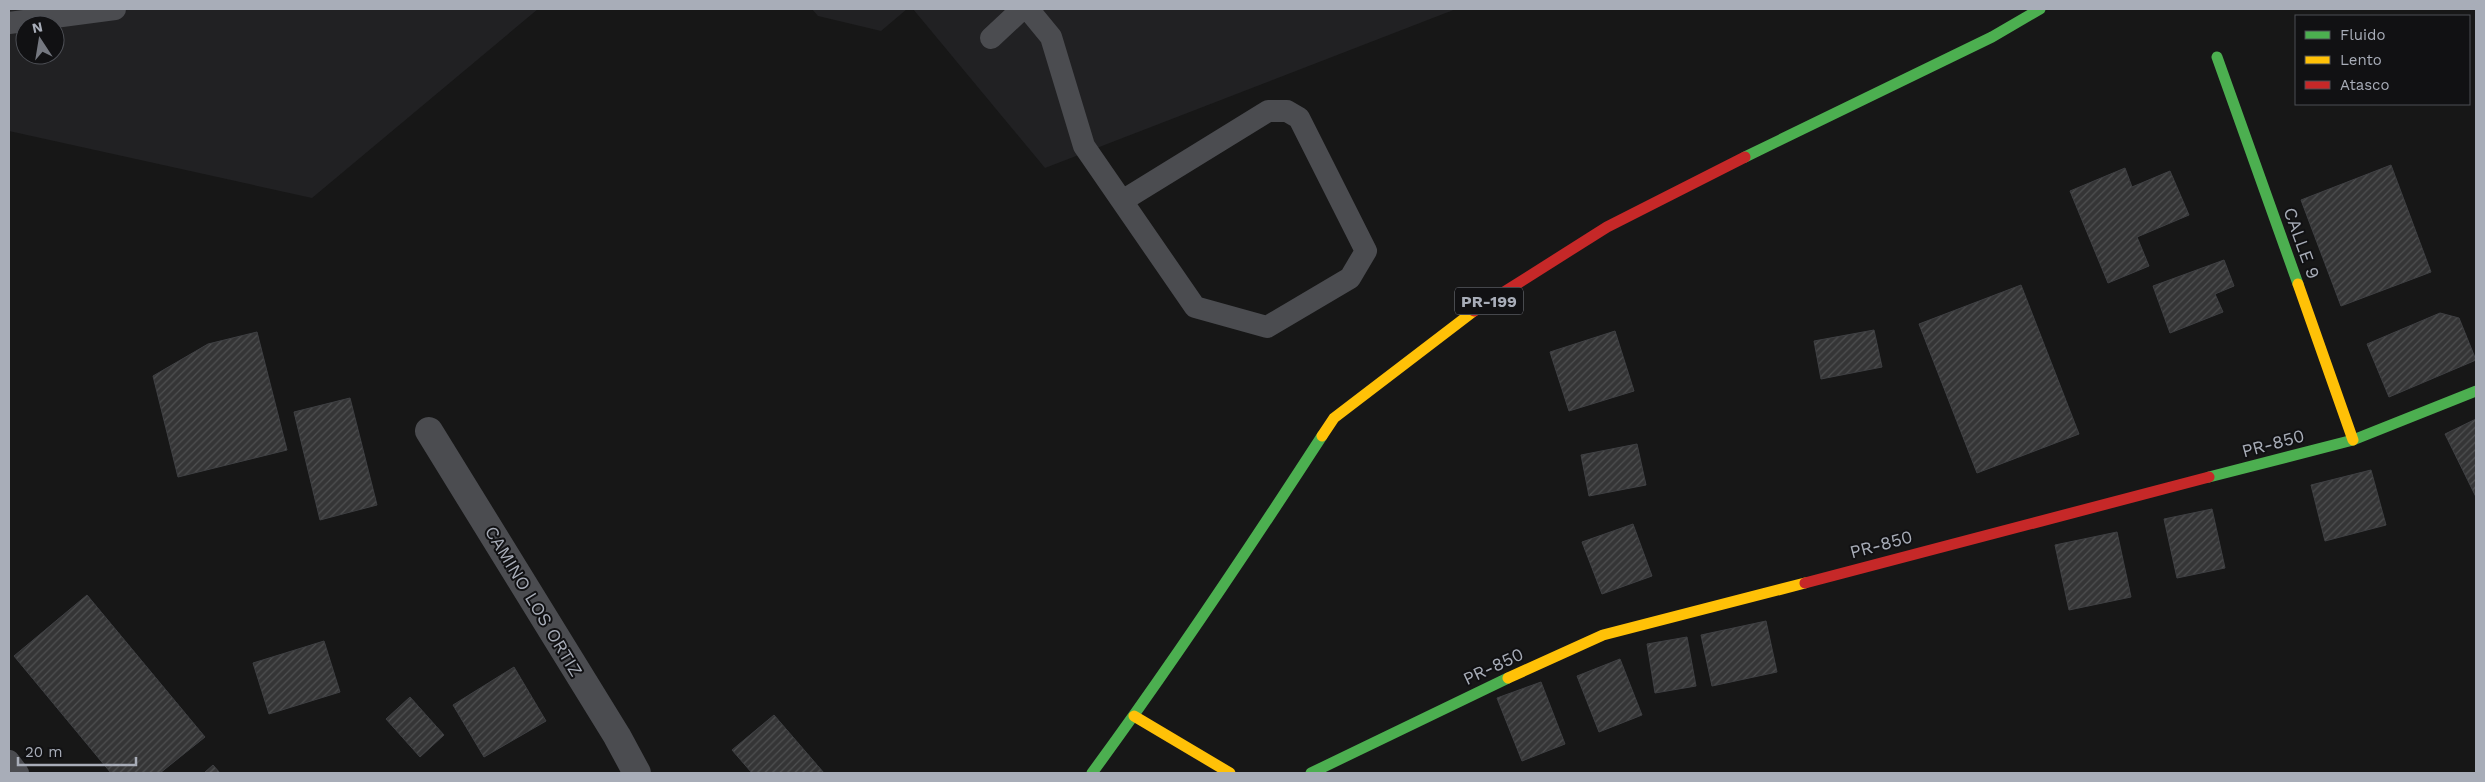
<svg xmlns="http://www.w3.org/2000/svg" width="2485" height="782" viewBox="0 0 2485 782" font-family="'Work Sans',sans-serif">
<defs>
<pattern id="building-hatch" width="6" height="6" patternUnits="userSpaceOnUse" patternTransform="scale(1.25)"><rect width="6" height="6" fill="#353536"/><path d="M-1 1l2-2M0 6l6-6M5 7l2-2" fill="none" stroke="#4f5051"/></pattern>
</defs>
<rect width="100%" height="100%" fill="#171717"/>
<path fill="#212123" fill-rule="evenodd" d="M9 9H538L312 198 9 131ZM25 25H55V55H25Z
M812 9H811H907L881 31 818 16Z
M913 9H1456L1045 168Z"/>
<path fill="url(#building-hatch)" stroke="#3f4043" d="M2391 165 2431 272 2341 306 2301 200Z
M2125 168 2132 187 2170 171 2189 215 2137 237 2149 266 2108 283 2070 191Z
M2224 260 2234 286 2215 294 2223 312 2170 333 2153 286Z
M2021 285 2079 434 1977 473 1919 324Z
M2440 313 2459 318 2476 360 2389 397 2367 344Z
M1874 330 1882 367 1821 379 1814 341Z
M1615 331 1634 391 1569 411 1550 352Z
M257 332 287 450 178 477 153 376 208 344Z
M350 398 377 505 320 520 294 412Z
M2476 419V497L2445 434Z
M1637 444 1646 485 1589 496 1581 455Z
M2371 470 2386 525 2325 541 2311 485Z
M2212 509 2225 568 2177 578 2164 519Z
M1633 524 1652 576 1602 594 1582 542Z
M2117 532 2131 597 2069 610 2055 545Z
M87 595 205 737 160 773H111L14 656Z
M1766 621 1777 672 1712 686 1701 635Z
M1687 637 1696 686 1655 693 1647 644Z
M324 641 340 692 269 714 253 663Z
M1620 659 1642 715 1599 732 1577 676Z
M514 667 546 721 484 757 453 705Z
M1541 682 1565 744 1522 761 1497 698Z
M410 697 444 735 420 757 386 719Z
M774 715 824 773H752L732 750Z
M213 765 220 773H204Z"/>
<g fill="none" stroke-linecap="round" stroke-linejoin="round">
<path stroke="#4b4c50" stroke-width="22" d="M1028 9 1051 37 1084 146 1195 307 1267 327 1350 278 1366 251 1299 118 1287 111H1268L1122 201
M9 23 115 9
M991 38 1022 9
M9 761 18 773"/>
<path stroke="#4b4c50" stroke-width="28" d="M429 431 617 736 637 773"/>
<path stroke="#4caf50" stroke-width="11" d="M2217 57 2298 284
M1745 157 1992 37 2040 9
M2209 477 2353 440 2476 391
M1092 773C1173 663 1248 550 1322 436
M1311 773 1508 678"/>
<path stroke="#ffc107" stroke-width="11" d="M2298 284 2353 440
M1322 436 1334 418 1474 311
M1508 678 1603 635 1805 583
M1134 716 1230 773"/>
<path stroke="#c62828" stroke-width="11" d="M1474 311 1607 227 1745 157
M1805 583 2209 477"/>
</g>
<g text-anchor="middle" dominant-baseline="central" stroke-width="4" stroke-linejoin="round" paint-order="stroke">
<rect fill="#111113" stroke="#7b7e86" stroke-width="1" x="1455" y="287.5" width="68" height="27" rx="4"/>
<g font-size="16" font-weight="bold" fill="#a8adb8">
<text x="1489" y="301">PR-199</text>
</g>
<g font-size="18" fill="#a8adb8" stroke="#111113">
<text transform="translate(2302 243) rotate(70)">CALLE 9</text>
<text transform="translate(2273 443) rotate(-15)">PR-850</text>
<text transform="translate(1881 544) rotate(-15)">PR-850</text>
<text transform="translate(534 601) rotate(59)">CAMINO LOS ORTIZ</text>
<text transform="translate(1493 666) rotate(-25)">PR-850</text>
</g>
</g>
<rect width="2485" height="782" fill="none" stroke="#a8adb8" stroke-width="20"/>
<rect x="2295" y="15" width="175" height="90" fill="#111113" stroke="#4d4f55"/>
<rect x="2305" y="31" width="25" height="8" fill="#4caf50" stroke="#4d4f55"/>
<text x="2340" y="40" font-size="15" fill="#a8adb8">Fluido</text>
<rect x="2305" y="56" width="25" height="8" fill="#ffc107" stroke="#4d4f55"/>
<text x="2340" y="65" font-size="15" fill="#a8adb8">Lento</text>
<rect x="2305" y="81" width="25" height="8" fill="#c62828" stroke="#4d4f55"/>
<text x="2340" y="90" font-size="15" fill="#a8adb8">Atasco</text>
<g transform="translate(40 40) rotate(348)"><circle r="24" fill="#111113" stroke="#4d4f55"/>
<path d="M0-4L9 19L0 12L-9 19Z" fill="#757880"/>
<text y="-8" font-size="14" font-weight="bold" text-anchor="middle" fill="#a8adb8">N</text>
</g>
<path d="M18 757v8h118v-8" fill="none" stroke="#a8adb8" stroke-width="2.5"/>
<text x="25" y="757" font-size="15" fill="#a8adb8" stroke="#111113" stroke-width="4" paint-order="stroke">20 m</text>
</svg>
